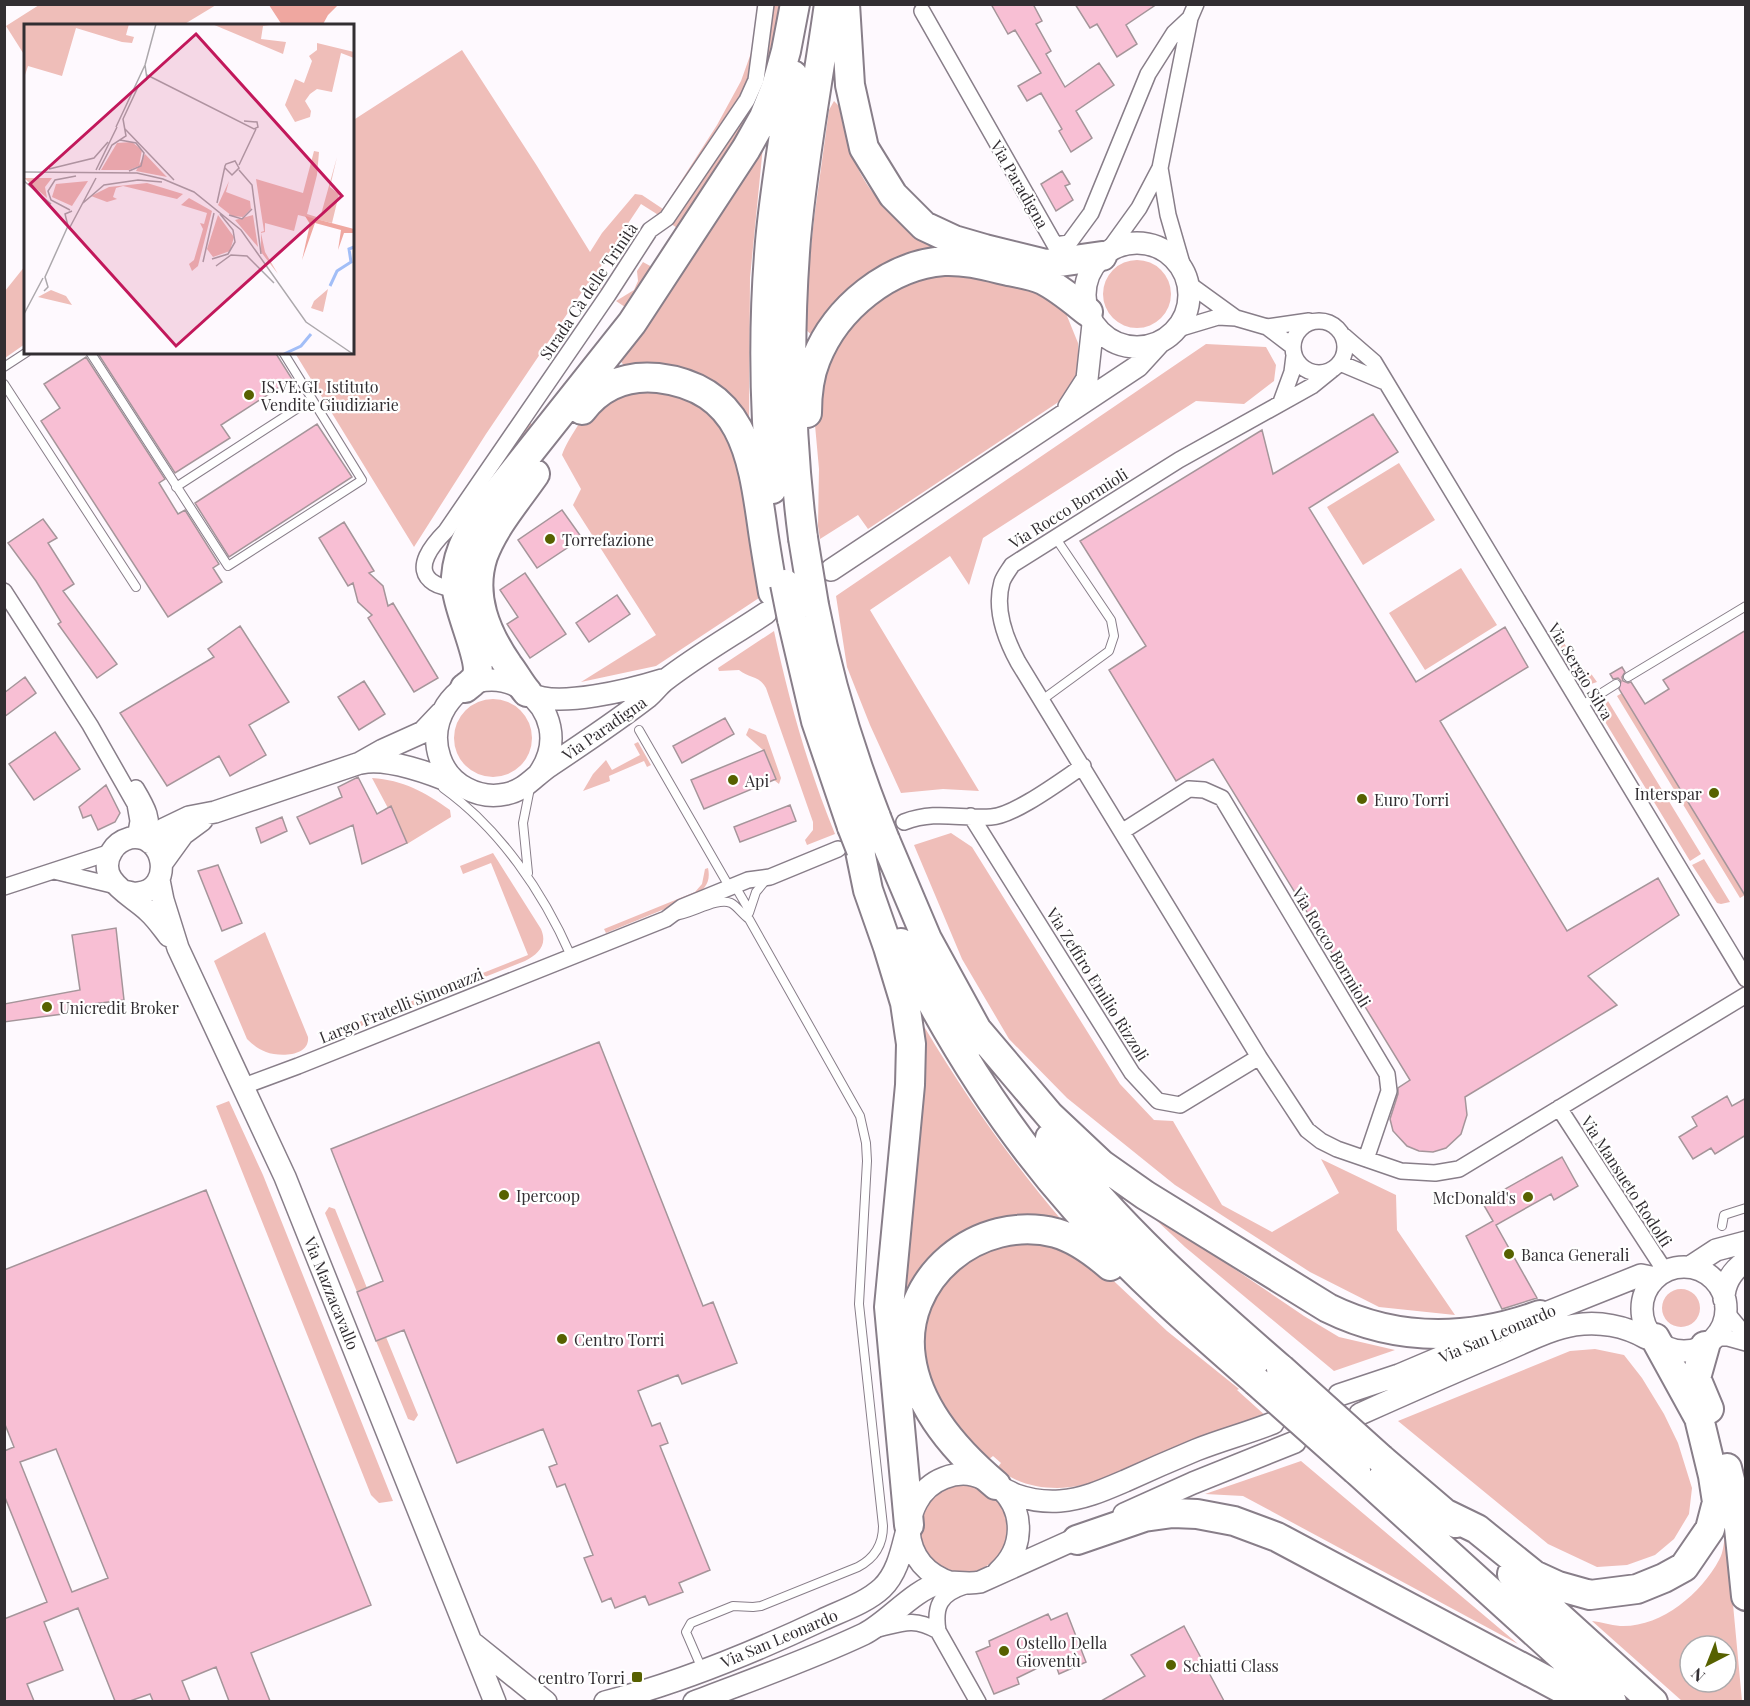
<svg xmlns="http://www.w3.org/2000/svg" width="1750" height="1706" viewBox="0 0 1750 1706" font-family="'Playfair Display',serif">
<rect width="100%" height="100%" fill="#fef9fe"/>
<path fill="#efbeb9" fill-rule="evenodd" d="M39 5V4L216 5 183 25 26 26 25 56 6 26Z
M759 5 751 85 660 216 641 204 615 243 622 248 616 257 605 261 601 266 597 279 601 289 588 283 486 434 414 547 295 353 352 352 353 116 355 119 462 50 537 166 590 252 602 233 635 194 642 195 663 209 717 125 741 81 751 53Z
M771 5H787L780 49 769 85 748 132 736 153 632 314 585 376 513 460 508 456 530 423 535 426 564 383 570 387 625 307 616 301 634 290 638 281 637 271 643 262 652 267 677 228 670 223 752 102 760 81Z
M834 101 839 106C846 143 857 179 885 206 900 222 923 233 942 246L813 336 806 330 808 275 814 219 829 110Z
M763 146 750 278 749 423 625 367 619 359Z
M1103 294a34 34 0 1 1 68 0a34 34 0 1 1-68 0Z
M25 266V344L5 358V291Z
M942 269 1026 284 1065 311 1078 343 1079 360 1077 376 1065 397 1060 401 868 529 858 515 820 539 818 526 819 469 814 414 822 367 870 300Z
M1206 344 1266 347 1276 365 1274 381 1244 404 1196 401 983 538 969 585 950 556 870 610 979 791 943 789 901 793 870 725 847 667 836 596Z
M673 388 732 430 762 596 656 666 581 682 656 635 573 505 581 489 562 455C568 438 591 403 607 395 616 391 661 389 673 388Z
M1399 463 1435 520 1363 565 1327 507Z
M1461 568 1497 625 1425 670 1389 613Z
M774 631C789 701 808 768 835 834L807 845 805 840 813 830V822L766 688C759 675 748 678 739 670L719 671 718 668Z
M1563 641 1575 662 1592 675 1597 682 1588 685 1580 680 1558 644Z
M1622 693 1745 895 1740 898 1617 696Z
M454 738a39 39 0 1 1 78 0a39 39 0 1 1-78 0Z
M1608 701 1701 854 1690 861 1604 720 1602 709Z
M749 728 766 735 781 778 779 784 774 780 764 751 746 735Z
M638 742 651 765 647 767 644 761 609 776 610 781 583 791 593 774 606 760 612 770 640 755 634 744Z
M372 778C403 780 425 792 450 810L451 817 407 844Z
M951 833 972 847 1120 1084 1154 1120 1173 1121 1222 1205 1272 1232 1339 1193 1321 1159 1396 1195 1397 1230 1455 1315 1379 1307 1310 1272 1175 1185 1067 1098 1009 1039 962 959 914 845Z
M493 853 541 929C548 945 538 954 525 961L344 1033 335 1034 334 1032 528 955 491 863 463 874 460 866Z
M1704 859 1730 902 1721 904 1717 903 1692 865Z
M708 868C711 882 705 889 694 897L606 933 604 929 695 892 702 884 705 869Z
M265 932 308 1037C310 1057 279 1057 266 1052 258 1049 252 1044 247 1039L214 961Z
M921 1025 925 1028C966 1097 1012 1162 1064 1223L1000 1225 896 1325Z
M229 1101 263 1175 393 1501 379 1503 371 1495 216 1106Z
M1140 1205 1304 1316 1339 1337 1395 1350 1334 1371 1185 1247Z
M329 1207 335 1209 367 1288 357 1292 325 1213Z
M1048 1241 1101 1269 1167 1331 1239 1389 1237 1390 1267 1417C1228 1432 1189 1446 1150 1461 1120 1472 1089 1488 1057 1488 1035 1488 1014 1482 997 1468L1001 1463 993 1456 988 1460 972 1450 925 1380 923 1317 948 1274 997 1245Z
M1662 1308a19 19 0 1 1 38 0a19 19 0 1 1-38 0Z
M386 1337 418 1415 414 1421 408 1419 376 1341Z
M1595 1349 1624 1355 1642 1378 1664 1414 1678 1443 1692 1488 1689 1514 1674 1539 1655 1555 1627 1565 1597 1567 1548 1544 1398 1421 1570 1351Z
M1301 1461 1518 1644 1243 1496 1205 1494Z
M919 1529a44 44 0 1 1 88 0a44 44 0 1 1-88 0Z
M1726 1529 1742 1701H1682L1592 1621C1601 1622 1610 1625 1620 1626 1660 1628 1701 1594 1719 1560 1724 1552 1724 1539 1726 1529ZM1690 1646H1726V1682H1690Z"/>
<path fill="#efa7a0" d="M269 5H338L328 15 322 26 282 25Z"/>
<path fill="#f8bfd4" stroke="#a5959a" stroke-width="1.5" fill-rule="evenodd" d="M991 4H1033L1042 21 1036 24 1051 51 1046 54 1065 87 1099 63 1114 85 1076 111 1092 138 1088 141 1071 152 1059 131 1062 129 1041 93 1027 101 1018 86 1041 73 1015 30 1008 34Z
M1075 4H1157L1126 25 1137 44 1117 57 1097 24 1090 28Z
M1062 171 1070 184 1065 186 1073 200 1056 211 1041 184Z
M97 352H275L292 379 221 425 230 438 175 473Z
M86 357 165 479 159 483 178 514 185 510 219 564 213 568 222 582 168 617 41 421 60 408 44 384Z
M1373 414 1398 452 1309 508 1416 682 1505 627 1528 667 1440 721 1567 931 1658 878 1679 915 1588 976 1617 1005 1465 1097 1467 1115 1461 1134 1446 1148 1433 1152 1419 1151 1407 1146 1393 1131 1390 1119 1398 1094V1088L1410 1080 1213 759 1176 781 1109 670 1146 646 1080 541 1262 430 1273 474Z
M317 424 352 477 229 557 195 503Z
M562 510 582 538 537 568 518 540Z
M43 519 57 538 48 543 74 584 63 591 117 664 97 678 58 624 61 622 36 581 8 543Z
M344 522 374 571 369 573 383 586 388 606 393 603 438 678 414 692 368 618 372 615 358 602 353 583 348 586 319 538Z
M525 573 566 634 530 658 507 624 518 617 500 590Z
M617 595 630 614 589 642 576 623Z
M240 626 289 702 249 725 266 755 230 776 219 756 167 786 120 713 214 657 208 649Z
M1746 630V897L1619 689 1621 681 1618 678 1613 679 1610 674 1622 667 1625 672 1622 677 1623 681 1628 683 1631 682 1645 704 1669 689 1663 680Z
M25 677 36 693 4 717V693Z
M364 681 385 714 359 730 338 697Z
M725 718 734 734 682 763 673 746Z
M55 732 80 769 34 800 9 764Z
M764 750 776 779 704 809 691 780Z
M358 777 377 814 391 806 407 843 362 864 353 825 310 844 297 817 342 797 338 787Z
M106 785 120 813 115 822 98 830 91 815 83 818 79 807Z
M790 805 796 821 740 842 734 827Z
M282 817 287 831 261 843 256 828Z
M218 865 242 923 222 931 198 871Z
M116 928 124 1000 70 1007V1013L4 1022V1004L80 990 72 935Z
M599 1042 703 1306 713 1302 737 1363 682 1384 678 1375 638 1391 652 1426 660 1423 668 1443 660 1446 710 1570 679 1583 683 1592 649 1605 645 1596 615 1608 611 1598 602 1602 584 1558 593 1555 565 1484 557 1487 549 1467 557 1464 543 1429 457 1463 404 1330 376 1341 357 1292 383 1281 331 1149Z
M1727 1096 1732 1106 1746 1098V1135L1715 1154 1711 1148 1693 1159 1679 1137 1697 1126 1692 1117Z
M1562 1157 1578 1186 1554 1200 1551 1194 1496 1225 1537 1298 1502 1309 1466 1236 1493 1221 1482 1202Z
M206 1190 371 1605 251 1653 270 1701H229L216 1667 182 1681 190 1701H153L150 1694 130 1701H115L78 1608 44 1622 63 1670 27 1684 34 1701H4V1619L47 1602 4 1495V1451L14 1447 4 1422V1270ZM56 1449 108 1578 72 1592 20 1462Z
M1067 1613 1086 1662 1059 1674 1054 1660 1017 1678 1019 1684 994 1694 976 1652 990 1646 989 1641 1048 1614 1051 1620Z
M1184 1626 1224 1701H1101L1145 1676 1131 1655Z"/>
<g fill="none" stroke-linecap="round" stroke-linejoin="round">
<defs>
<path id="lane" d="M90 352 228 566 362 480 283 352
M4 367 27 352
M4 384 136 587
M176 487 312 399
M1628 677 1746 606
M1042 700 1109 651 1114 636 1111 620 1055 537
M1581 706 1616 684
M639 730 730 888
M443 788C500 829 543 892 571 956
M528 873 523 823 530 788
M735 886 749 910
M749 913 756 892 766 880
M674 916C691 915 716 897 731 903 737 906 743 915 749 919L860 1116 866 1143 867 1161 859 1304 883 1526C883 1545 875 1558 858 1567L761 1606 753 1607 733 1606 691 1623 686 1632 702 1669
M1722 1226 1724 1215 1746 1208"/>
<path id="street" d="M922 11 1055 245 1069 243 1091 213 1148 74 1174 33 1190 18
M1160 168 1168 215 1185 274
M1108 251 1139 208 1160 168 1190 18 1196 4
M1189 284 1236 318 1267 327 1292 346
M1293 347a26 26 0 1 1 52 0a26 26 0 1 1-52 0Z
M1267 327 1309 321
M1178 329 1218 317 1236 318
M1344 336 1374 362 1746 979
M1340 363 1385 382
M1333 369 1312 386 1179 460 1012 565C1009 570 1004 576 1002 582 994 609 1005 638 1018 662L1259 1057 1307 1130 1321 1141 1337 1149 1401 1171 1435 1173 1459 1169 1746 995
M1281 402 1292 372 1294 356
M4 591 90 725 135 804 138 821 135 838
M457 597C451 585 443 589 434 583 411 569 434 543 446 531L608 295 650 230 667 218 747 100 756 80 766 4
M136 788C148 808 154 818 149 842
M971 816 1132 1073 1158 1101 1180 1105 1259 1057
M904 822C936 810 959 819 991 817 1014 816 1062 780 1083 766
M1123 831 1189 789 1204 790 1222 798 1387 1074 1389 1091 1366 1159
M54 871 116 886
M4 887 111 852
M244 1086 298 1066 666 919 682 907 748 880 770 877 838 849
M1559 1108 1665 1271
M1727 1313 1746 1336
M1716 1338H1728L1746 1343
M965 1586C940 1594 934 1606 938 1631L978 1702
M874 1630C901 1624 912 1616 938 1631"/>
<path id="secondary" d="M1085 295a52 52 0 1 1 104 0a52 52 0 1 1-104 0Z
M1069 407 1087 379 1093 324
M831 570 1138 366 1159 343
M529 693C556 709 633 689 662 680
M361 763C387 757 433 774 458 785
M538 775C586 708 488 642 446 706 436 722 434 741 440 758 449 785 479 800 506 794 526 790 535 775 551 765 584 743 617 721 648 697 654 692 658 686 664 681 696 656 733 635 766 613
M149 842 164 829 189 817 215 812 360 763 383 750 423 732 441 713
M162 863 183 834 202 820
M159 880 163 900 178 948 285 1177 495 1702
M124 891C129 892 134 894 138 893 174 890 166 832 130 838 123 840 116 844 112 851 94 880 132 895 148 911 156 918 162 927 169 936
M1642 1309a42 42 0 1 1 84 0a42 42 0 1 1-84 0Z
M1690 1267 1716 1250 1746 1242
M1724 1299C1724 1283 1733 1270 1746 1261
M1528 1320 1641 1275 1656 1278
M1339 1395 1399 1375 1491 1336
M1360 1414C1407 1393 1454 1372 1502 1352 1526 1342 1550 1329 1575 1325 1599 1321 1625 1326 1646 1338V1328
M1124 1514 1193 1483 1295 1442
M909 1531C911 1557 927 1575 952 1583
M998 1572C1024 1549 1026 1511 999 1487
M474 1644 546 1702
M605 1702C679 1683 752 1653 822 1620 841 1611 866 1603 882 1588 914 1557 897 1496 944 1478 974 1466 990 1484 1016 1495 1030 1500 1045 1502 1060 1501 1084 1499 1104 1490 1125 1481 1149 1470 1172 1460 1196 1450 1221 1440 1248 1433 1273 1423
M694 1702C751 1680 809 1660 864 1634 888 1622 913 1590 940 1583 951 1580 966 1585 980 1582L1089 1533"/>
<path id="highway" d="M845 4 850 85 864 148 893 195 924 226 954 240 985 249 1046 264 1102 256
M582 410C601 385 627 375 658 378 742 388 752 454 762 524 765 546 769 569 773 592
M807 413C807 395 809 376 816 359 836 308 889 265 944 261 966 260 987 266 1008 271 1019 273 1032 275 1043 280 1059 288 1074 301 1088 312
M772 489C764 407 763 324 770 242 775 186 785 131 793 75
M803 538C790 439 788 339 796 239 803 160 818 82 829 4
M814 605C828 677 849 748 876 817
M792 619 816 721 852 827
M465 688C470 684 475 681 477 675 483 658 454 604 456 577 458 548 473 525 490 502L632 323 746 149 764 117 776 87 786 51 795 4
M527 692C520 684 515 674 508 665 486 633 470 596 483 556 494 526 517 500 535 474
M885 840 927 939 983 1041
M860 851 868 890 888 947 905 1003 911 1044 910 1085 889 1307 909 1525
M901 943C948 1039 1004 1128 1075 1208 1130 1271 1193 1326 1256 1381
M972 1024 1050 1116 1101 1164 1145 1195 1328 1308C1397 1342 1468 1341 1540 1315
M1050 1138C1116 1225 1199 1298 1281 1369
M1705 1346 1696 1378 1709 1409
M1381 1459 1456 1523
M1727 1468 1737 1508 1746 1596
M1356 1470 1612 1702
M996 1485C958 1453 918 1409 911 1358 899 1278 979 1213 1056 1233 1077 1239 1094 1252 1110 1266
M1442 1512 1477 1529 1534 1575 1558 1586 1590 1595 1637 1589 1664 1578 1684 1567 1710 1529 1717 1502 1713 1476 1699 1418 1655 1338
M1077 1540 1144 1517 1173 1513 1197 1514 1234 1521 1277 1537 1587 1702
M1512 1574 1653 1702"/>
</defs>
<use href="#lane" stroke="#887e89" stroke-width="10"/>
<use href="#street" stroke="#887e89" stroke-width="18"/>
<use href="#secondary" stroke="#887e89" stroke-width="24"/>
<use href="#highway" stroke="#887e89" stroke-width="32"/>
<use href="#lane" stroke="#fff" stroke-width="8"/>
<use href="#street" stroke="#fff" stroke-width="15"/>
<use href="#secondary" stroke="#fff" stroke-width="21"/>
<use href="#highway" stroke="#fff" stroke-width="28"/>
<defs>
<path id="highway-bridge" d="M803 538 814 605
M785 584 792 619
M876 817 885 840
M852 827 861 850
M1281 1369 1381 1459
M1256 1381 1356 1470"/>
</defs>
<use href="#highway-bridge" stroke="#887e89" stroke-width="32" stroke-linecap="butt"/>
<use href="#highway-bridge" stroke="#fff" stroke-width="28"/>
</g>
<g fill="#576100" stroke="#fff" stroke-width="2">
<circle cx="249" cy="395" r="6"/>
<circle cx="550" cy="539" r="6"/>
<circle cx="733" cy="780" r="6"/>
<circle cx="1714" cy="793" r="6"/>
<circle cx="1362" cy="799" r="6"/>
<circle cx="47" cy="1007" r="6"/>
<circle cx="504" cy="1195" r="6"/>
<circle cx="1528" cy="1197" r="6"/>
<circle cx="1509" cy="1254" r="6"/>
<circle cx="562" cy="1339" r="6"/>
<circle cx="1004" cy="1651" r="6"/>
<circle cx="1171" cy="1665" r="6"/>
<rect x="631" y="1671" width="12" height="12" rx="3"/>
</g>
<g text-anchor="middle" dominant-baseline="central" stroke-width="4.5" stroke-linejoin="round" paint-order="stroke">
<g font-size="16" fill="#322e32" stroke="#fff">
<text transform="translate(1020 184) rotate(60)">Via Paradigna</text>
<text transform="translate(588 291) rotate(-56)">Strada Cà delle Trinità</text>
<text transform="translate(1068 508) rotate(-32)">Via Rocco Bormioli</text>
<text transform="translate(1581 671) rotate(59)">Via Sergio Silva</text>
<text transform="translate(604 728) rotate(-35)">Via Paradigna</text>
<text transform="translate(1332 947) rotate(59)">Via Rocco Bormioli</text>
<text transform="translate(1098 984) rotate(58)">Via Zeffiro Emilio Rizzoli</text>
<text transform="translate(401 1005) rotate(-22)">Largo Fratelli Simonazzi</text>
<text transform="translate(1627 1181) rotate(57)">Via Mansueto Rodolfi</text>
<text transform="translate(332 1293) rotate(68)">Via Mazzacavallo</text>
<text transform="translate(1497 1333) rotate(-23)">Via San Leonardo</text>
<text transform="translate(779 1638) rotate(-23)">Via San Leonardo</text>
</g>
<g font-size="16" fill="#322e32" stroke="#fff" text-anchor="start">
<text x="261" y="386">IS.VE.GI. Istituto<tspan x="261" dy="18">Vendite Giudiziarie</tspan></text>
<text x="562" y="539">Torrefazione</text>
<text x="745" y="780">Api</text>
<text x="1702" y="793" text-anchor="end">Interspar</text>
<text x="1374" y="799">Euro Torri</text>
<text x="59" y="1007">Unicredit Broker</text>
<text x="516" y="1195">Ipercoop</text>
<text x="1516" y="1197" text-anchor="end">McDonald's</text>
<text x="1521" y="1254">Banca Generali</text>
<text x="574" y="1339">Centro Torri</text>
<text x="1016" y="1642">Ostello Della<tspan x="1016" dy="18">Gioventù</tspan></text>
<text x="1183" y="1665">Schiatti Class</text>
<text x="625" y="1677" text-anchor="end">centro Torri</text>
</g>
</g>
<g transform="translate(24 24)">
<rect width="330" height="330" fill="#fef9fe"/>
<path d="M0 0H105L102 11 110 13 108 19 98 18 52 4 38 52 4 42 0 54ZM188 0H253L239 2 237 15 262 18 259 30ZM293 19 330 28V34L317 29 308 68 293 65 286 70 281 77 287 87 286 93 271 98 261 81 271 55 280 59 288 37 285 32 293 26ZM108 118 118 126 115 142 105 146H77L93 119ZM290 127 295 128 293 151 283 190 296 194 313 133 306 163 315 170 308 199 274 191 270 207 241 199V208L237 209 241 228 254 250 237 228V208L240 207 232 155 279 169ZM121 130 138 148 143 153 112 147ZM0 154H28L21 163 23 174ZM64 157 48 182 28 173 32 160ZM205 157 202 168 226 177 227 185 219 193 208 192 194 181ZM123 159 159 170 153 175 99 162 92 164 89 173 93 175 83 178 67 172 85 163ZM165 174 188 187 174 242 168 247 165 240 170 236 179 205 176 199 180 200 183 189 157 181ZM194 191 210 213 206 227 189 233 183 225ZM229 191 234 223 211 196ZM304 265 299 288 287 284 290 277ZM27 266 42 272 48 281 14 273Z" fill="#efbeb9"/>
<path d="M281 192 330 205V209H320L314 226 317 206 291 199 278 236 286 200Z" fill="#efa7a0"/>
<path fill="none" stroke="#a2bef7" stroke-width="3" d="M306 262 313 247 327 238 325 225 330 223M260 330 277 322 287 310"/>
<path fill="none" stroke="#aca8ac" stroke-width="1.5" d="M123 51 230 105 234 103 233 98 220 97M92 103 121 41 132 0M101 105 150 156M96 116 112 119 120 129 117 142 105 147M215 141 232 105M25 145 70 134 84 118M72 146 93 103M75 146 88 121 102 112 99 95 114 63 123 55 121 41M215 146 228 161 237 230M0 148 113 149 139 155 170 168 217 206 282 298 329 330M0 157 27 180M59 179 80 161 114 156 138 158M193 179 201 142 202 140 211 137 215 144 208 151 201 144M46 186 27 176 24 167 31 156 52 152M205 191 218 195 228 185M46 203 72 154M188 235 204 230 211 218 209 206 196 190M179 238 190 189M192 242 207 231 223 232 250 259M20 267 24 263 21 253 44 202 41 190 48 187M0 290 19 254"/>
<path fill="#c2185b" fill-opacity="0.15" stroke="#c2185b" stroke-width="3" d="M172 10 318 172 152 322 6 160Z"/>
<rect width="330" height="330" fill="none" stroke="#322e32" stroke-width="3"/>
</g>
<rect width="1750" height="1706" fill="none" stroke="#322e32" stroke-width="12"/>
<g transform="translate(1708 1664) rotate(222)"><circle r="28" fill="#ffffff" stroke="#adabad" stroke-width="1.5"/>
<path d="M0-4.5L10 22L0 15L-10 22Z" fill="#576100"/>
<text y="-9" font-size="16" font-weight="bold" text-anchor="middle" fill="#322e32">N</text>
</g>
</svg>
